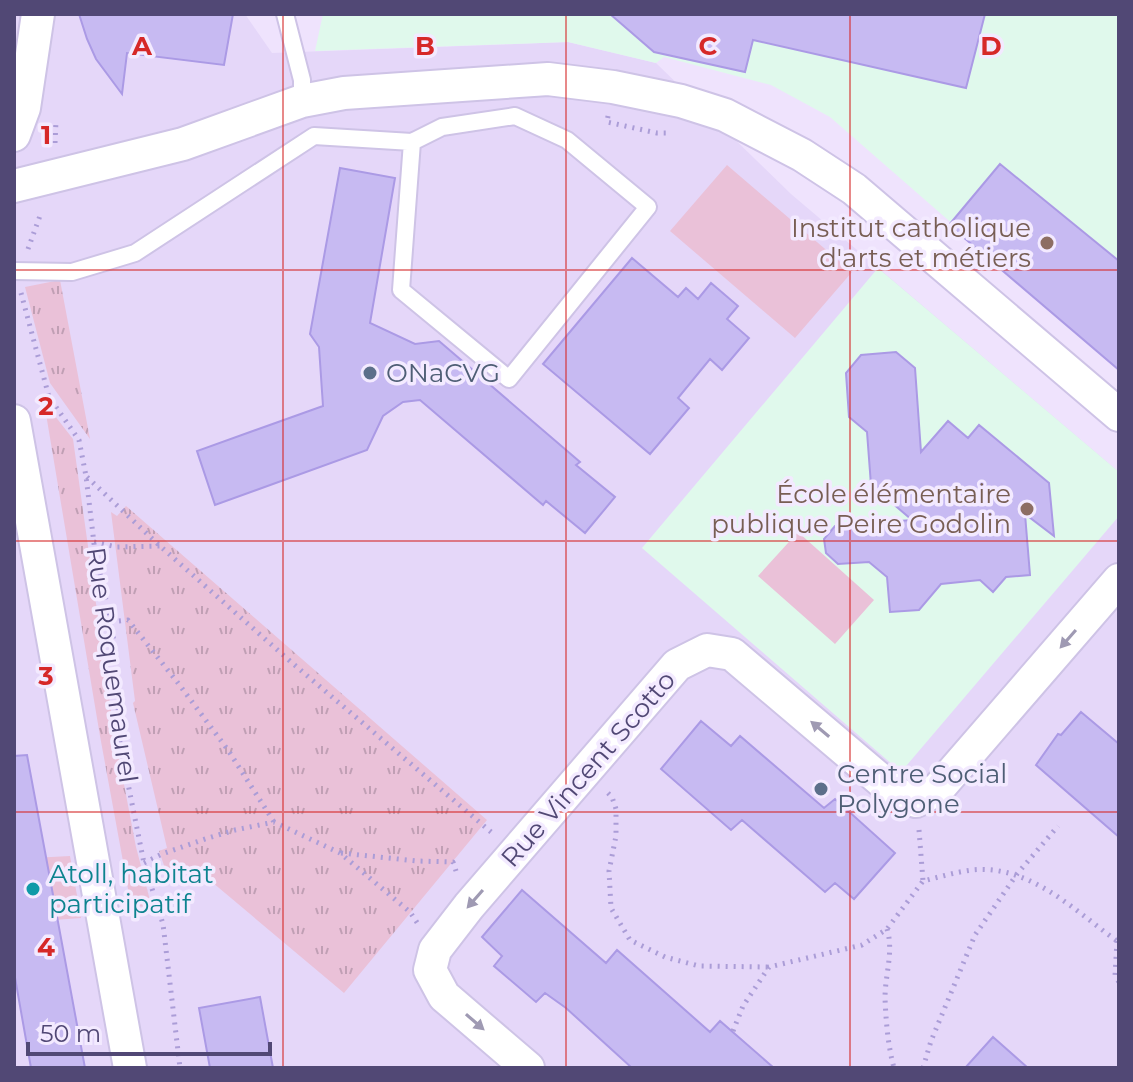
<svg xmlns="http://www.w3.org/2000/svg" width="1133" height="1082" viewBox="0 0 1133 1082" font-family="Montserrat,sans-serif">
<defs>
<pattern id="grass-tufts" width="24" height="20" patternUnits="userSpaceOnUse" patternTransform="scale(2)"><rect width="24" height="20" fill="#eac1d8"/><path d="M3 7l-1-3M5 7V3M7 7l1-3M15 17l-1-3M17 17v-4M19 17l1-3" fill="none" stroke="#c09fb4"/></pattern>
</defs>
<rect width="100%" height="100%" fill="#efe3fd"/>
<path fill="#e5d7f9" d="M14 14H245L272 53 568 42 656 63 791 194 1119 472V1068H14Z"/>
<path fill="#e0f9ec" d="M323 14H1119V369L830 117 771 85 664 57 656 63 568 42 315 51Z
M878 268 1119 472V516L901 772 642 548Z"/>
<path fill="url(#grass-tufts)" d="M60 280 90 439 50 383 25 287Z
M44 402 73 439 114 732 136 847 152 908 131 905 100 736Z
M126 506 487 820 344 993 194 867 166 871 159 851 167 848 133 703 135 701 111 512 117 516Z"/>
<path fill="#eac1d8" d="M727 165 852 272 795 338 670 231Z
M798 532 874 600 835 644 758 576Z
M70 856 81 918 14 923V859Z"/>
<path fill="#c7baf2" stroke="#ab9ae5" stroke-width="2" d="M79 14H233L224 65 127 53 122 94 96 59 87 39Z
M610 14H985L966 88 753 40 745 72 654 52Z
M1000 164 1119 261V370L949 225Z
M340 168 395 178 370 323 415 344 439 341 580 462 576 465 615 497 585 533 546 501 543 505 420 400 403 402 383 416 367 450 215 505 197 451 323 406 319 347 310 334Z
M632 258 678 297 686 288 698 299 711 283 738 306 727 319 749 338 722 370 710 359 678 398 689 408 650 454 543 364Z
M896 352 915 368 921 452 948 421 968 438 979 425 1049 483 1054 536 1025 514 1030 575 1006 577 993 592 980 580 941 584 919 610 890 612 887 577 869 562 838 564 826 553 824 539 835 526 912 520 871 485 867 432 849 417 846 373 861 355Z
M1081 712 1119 744V837L1036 765 1058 734 1061 735Z
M701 721 731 746 740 736 824 808 835 799 895 853 854 899 835 883 825 892 742 820 731 830 661 769Z
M27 755 46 857 85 1068H31L14 972V756Z
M522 890 606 963 617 950 710 1032 720 1021 774 1068H632L566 1008 545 993 536 1002 494 966 502 956 482 937Z
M260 997 273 1068H210L199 1008Z
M993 1037 1028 1068H965Z"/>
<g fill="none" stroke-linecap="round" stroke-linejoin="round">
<defs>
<path id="service" d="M285 14 302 80V101
M515 116 567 140 648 207 509 379 401 290 412 142 442 127Z
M14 271 72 272 135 253 314 136 412 142"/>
<path id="minor" d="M14 135 24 108 38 14
M14 186 183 144 302 101 344 93 548 79 613 87 681 101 725 115 802 155 854 189 1119 415
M14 421 130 1068
M528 1068 444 996 430 970 435 950 469 906 677 665 707 650 732 654 897 794 916 801 938 789 1119 580"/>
</defs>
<use href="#service" stroke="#cec3e6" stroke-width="20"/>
<use href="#minor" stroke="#cec3e6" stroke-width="36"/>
<path stroke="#ab9dd7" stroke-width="5" stroke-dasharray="2 6" stroke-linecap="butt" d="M608 116 607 122 657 133H666
M55 143 56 121
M28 249 41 213
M21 293 49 397 79 440 86 476 95 552 111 622 115 650 120 744 144 863 163 924 180 1068
M87 477 160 546 291 662 491 832
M94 542 117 547 160 546
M111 622 128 620 178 683 228 750 274 822
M608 793 612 797 616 809V836L609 871 611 908 630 940 665 957 699 966 768 967
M919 830 923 881
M341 853 417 861 453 862 457 874
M144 863 162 854 208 838 235 830 274 822 340 853 410 912 418 924
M887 929C894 951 885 975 885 998 886 1022 888 1046 894 1068
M1117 941 1115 976 1119 982
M733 1031 743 1006 769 967 862 945 887 929 923 881C939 877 956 872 972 870 1029 864 1074 910 1117 941L1119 940
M923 1068 931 1041 975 935 1017 874 1058 826"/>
<use href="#service" stroke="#fff" stroke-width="16"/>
<use href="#minor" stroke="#fff" stroke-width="32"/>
</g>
<defs><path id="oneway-solid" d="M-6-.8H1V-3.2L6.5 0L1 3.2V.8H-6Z" transform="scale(2)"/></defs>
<g fill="#9f9ab3">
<use href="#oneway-solid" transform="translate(1068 639) rotate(131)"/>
<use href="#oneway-solid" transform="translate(820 729) rotate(-140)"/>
<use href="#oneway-solid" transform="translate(475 899) rotate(131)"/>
<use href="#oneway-solid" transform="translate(475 1022) rotate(41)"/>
</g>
<path fill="none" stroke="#d62828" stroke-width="2" stroke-opacity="0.55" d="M283 14V1068M566 14V1068M850 14V1068M14 270H1119M14 541H1119M14 812H1119"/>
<g fill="#8d6e63" stroke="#f3eaff" stroke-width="3">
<circle cx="1047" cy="243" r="8"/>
<circle cx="1027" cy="509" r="8"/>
</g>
<g fill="#5c6f8a" stroke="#f3eaff" stroke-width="3">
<circle cx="370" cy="373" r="8"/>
<circle cx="821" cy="789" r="8"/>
</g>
<circle fill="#0f9aa8" stroke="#f3eaff" stroke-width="3" cx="33" cy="889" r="8"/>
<g text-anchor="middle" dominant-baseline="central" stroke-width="7" stroke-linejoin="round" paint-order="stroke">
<g font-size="26" fill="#785e54" stroke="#f3eaff" text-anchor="end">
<text x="1031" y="228">Institut catholique<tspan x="1031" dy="30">d'arts et métiers</tspan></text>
<text x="1011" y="494">École élémentaire<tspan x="1011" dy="30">publique Peire Godolin</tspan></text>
</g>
<g font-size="26" fill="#4e5e75" stroke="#f3eaff" text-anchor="start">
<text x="386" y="373">ONaCVG</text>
<text x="837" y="774">Centre Social<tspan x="837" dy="30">Polygone</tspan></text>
</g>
<g font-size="26" fill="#514875" stroke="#f3eaff">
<text transform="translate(112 665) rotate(82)">Rue Roquemaurel</text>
<text transform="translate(588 769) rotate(-49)">Rue Vincent Scotto</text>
</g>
<g font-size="26" fill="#0d838f" stroke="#f3eaff" text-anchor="start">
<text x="49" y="874">Atoll, habitat<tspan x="49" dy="30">participatif</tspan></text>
</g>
</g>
<g font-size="26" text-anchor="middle" font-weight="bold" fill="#d62828" stroke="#f3eaff" stroke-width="7" stroke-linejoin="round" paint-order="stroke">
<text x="142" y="55">A</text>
<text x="425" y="55">B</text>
<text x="708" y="55">C</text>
<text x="991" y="55">D</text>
<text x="46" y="144">1</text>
<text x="46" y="415">2</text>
<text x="46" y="685">3</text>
<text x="46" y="956">4</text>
</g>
<rect width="1133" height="1082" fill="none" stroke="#514875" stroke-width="32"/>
<path d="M28 1042v12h242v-12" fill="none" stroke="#514875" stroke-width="4"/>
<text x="40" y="1042" font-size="24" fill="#514875" stroke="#f3eaff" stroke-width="6" paint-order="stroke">50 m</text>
</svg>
